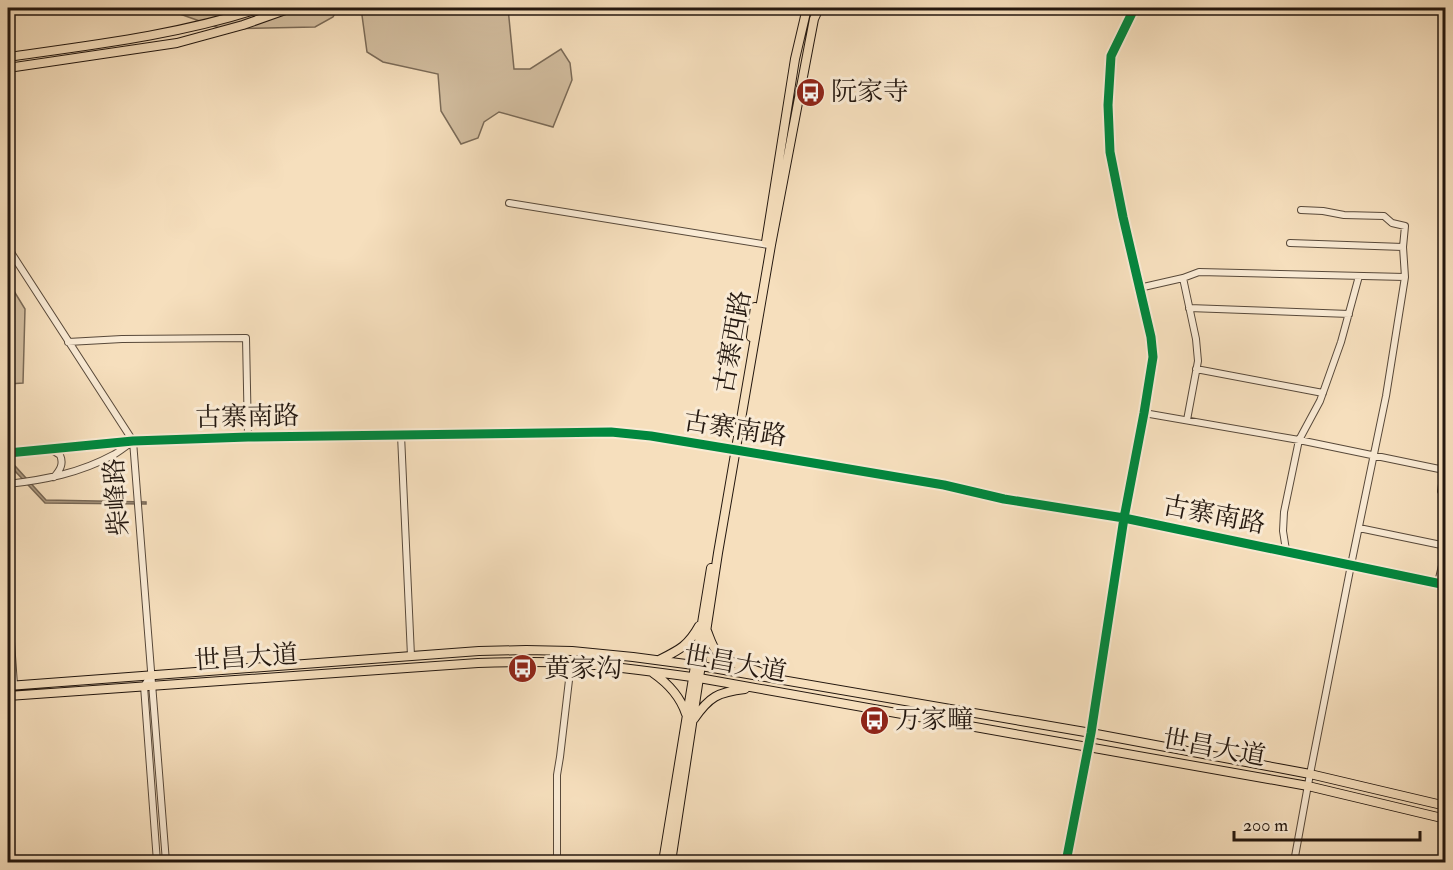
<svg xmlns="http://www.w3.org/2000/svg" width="1453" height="870" viewBox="0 0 1453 870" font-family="'IM FELL Double Pica','Noto Serif SC',serif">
<rect width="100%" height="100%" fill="#f6dfbd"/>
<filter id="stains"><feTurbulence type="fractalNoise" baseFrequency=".00333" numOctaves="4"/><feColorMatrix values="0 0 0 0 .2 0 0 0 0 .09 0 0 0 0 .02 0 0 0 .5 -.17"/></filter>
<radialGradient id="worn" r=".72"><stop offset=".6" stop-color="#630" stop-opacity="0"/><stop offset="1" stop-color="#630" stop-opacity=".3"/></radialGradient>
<path fill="#d2bd9f" stroke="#7a6a57" stroke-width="1.5" d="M163 8H338L333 17 315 27 222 29Z
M361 8H508L514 69H530L561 49 570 63 572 80 553 127 499 112 484 122 478 138 461 144 441 111 438 74 383 62 367 52Z
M8 291H14L25 309 23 383 8 384Z"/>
<path fill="#ae9b82" stroke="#766654" stroke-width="1.5" d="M8 463 15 466 46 500 146 502V504L45 503 13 469 8 467Z"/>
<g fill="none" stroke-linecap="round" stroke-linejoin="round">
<defs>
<path id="minor" d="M509 203 769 245
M1290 243 1403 247
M8 244 12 254 133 441 166 862
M1183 278 1196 339 1198 361 1187 420
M1139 288 1183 278 1199 272 1405 277
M1189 308 1349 314
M68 342 122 339 246 338 248 437
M1196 369 1323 393
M1144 413 1299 440 1444 470 1441 491 1446 492
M401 435 411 656
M52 450 60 455C64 464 60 470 54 477
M8 453 133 441 248 437 611 432 651 436 736 450 944 485 1004 499 1124 518 1446 585
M8 484C44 480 80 473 113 455 119 452 126 446 132 442
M1359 528 1446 546
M1286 550 1283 531 1284 512 1299 440 1320 401 1341 342 1359 276
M1438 583 1446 548
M8 598 14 685
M151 675 144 686 157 862
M557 862V775L560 757 571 663
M1066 862 1091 733 1124 518 1144 413 1153 357 1151 337 1123 217 1110 152 1108 105 1111 56 1132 13 1133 8
M1294 862 1310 774 1351 565 1386 396 1405 277 1403 247 1405 226 1392 223 1384 216 1344 215 1323 211 1301 210"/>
<path id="major" d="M8 57C93 45 179 35 261 8
M8 68 177 43 243 25 291 8
M766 242 795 59 807 8
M751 337 755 307
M707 631C710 638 712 647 718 653 727 664 753 667 766 675
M659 660C679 650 688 646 699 626
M653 673C669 684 680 696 686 714
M8 686 479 651 526 650 572 651 633 657 701 666 1091 733 1310 774 1446 806
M8 696 478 663C509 662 540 661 571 663 613 666 656 672 699 678L1308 786 1446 819
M694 719C709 697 718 692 745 689
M663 862 711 568
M671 862 718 553 771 245 809 45 814 19 819 8"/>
</defs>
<use href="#minor" stroke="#58493a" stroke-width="8"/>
<use href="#major" stroke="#23170f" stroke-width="10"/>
<use href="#minor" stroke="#f9ead4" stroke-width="6"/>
<use href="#major" stroke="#f6dfbd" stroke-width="8"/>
<defs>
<path id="cycleway" d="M8 453 133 441 248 437 611 432 651 436 736 450 944 485 1004 499 1124 518 1446 585
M1066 862 1091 733 1124 518 1144 413 1153 357 1151 337 1123 217 1110 152 1108 105 1111 56 1132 13 1133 8"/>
</defs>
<use href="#cycleway" stroke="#f9ead4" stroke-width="13"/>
<use href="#cycleway" stroke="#00873e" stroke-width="9"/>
</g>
<defs>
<symbol id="bus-disc" viewBox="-11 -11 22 22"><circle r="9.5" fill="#8f2418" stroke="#f9ead4"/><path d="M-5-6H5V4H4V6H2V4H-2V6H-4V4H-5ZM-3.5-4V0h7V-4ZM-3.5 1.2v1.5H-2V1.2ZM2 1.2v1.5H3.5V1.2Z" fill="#fff"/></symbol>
</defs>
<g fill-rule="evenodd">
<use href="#bus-disc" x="794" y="76" width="33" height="33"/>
<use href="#bus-disc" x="506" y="652" width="33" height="33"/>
<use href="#bus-disc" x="858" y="704" width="33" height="33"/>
</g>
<g text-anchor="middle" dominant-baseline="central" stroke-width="6" stroke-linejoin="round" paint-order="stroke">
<g font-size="26" fill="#23170f" stroke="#f9ead4" text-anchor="start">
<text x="831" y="92">阮家寺</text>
<text x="544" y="669">黄家沟</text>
<text x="895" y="720">万家疃</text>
</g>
<g font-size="26" fill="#23170f" stroke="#f9ead4">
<text transform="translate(733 342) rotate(-80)">古寨西路</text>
<text transform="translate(247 417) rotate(-1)">古寨南路</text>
<text transform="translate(735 429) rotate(9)">古寨南路</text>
<text transform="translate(117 497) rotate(-94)">柴峰路</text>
<text transform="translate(1214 515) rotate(11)">古寨南路</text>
<text transform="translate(246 658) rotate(-4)">世昌大道</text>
<text transform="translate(735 664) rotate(10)">世昌大道</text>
<text transform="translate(1214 748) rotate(10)">世昌大道</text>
</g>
</g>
<rect width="1453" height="870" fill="none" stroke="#f6dfbd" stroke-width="30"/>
<rect x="9" y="9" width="1435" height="852" fill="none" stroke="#23170f" stroke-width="3"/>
<rect x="15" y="15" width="1423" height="840" fill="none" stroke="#23170f" stroke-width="1.5"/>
<path d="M1234 831v9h186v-9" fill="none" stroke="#23170f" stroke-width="3"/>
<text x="1243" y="831" font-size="18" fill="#23170f" stroke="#f9ead4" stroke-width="4.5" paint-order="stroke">200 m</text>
<rect width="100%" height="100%" filter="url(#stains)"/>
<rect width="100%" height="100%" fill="url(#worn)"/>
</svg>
